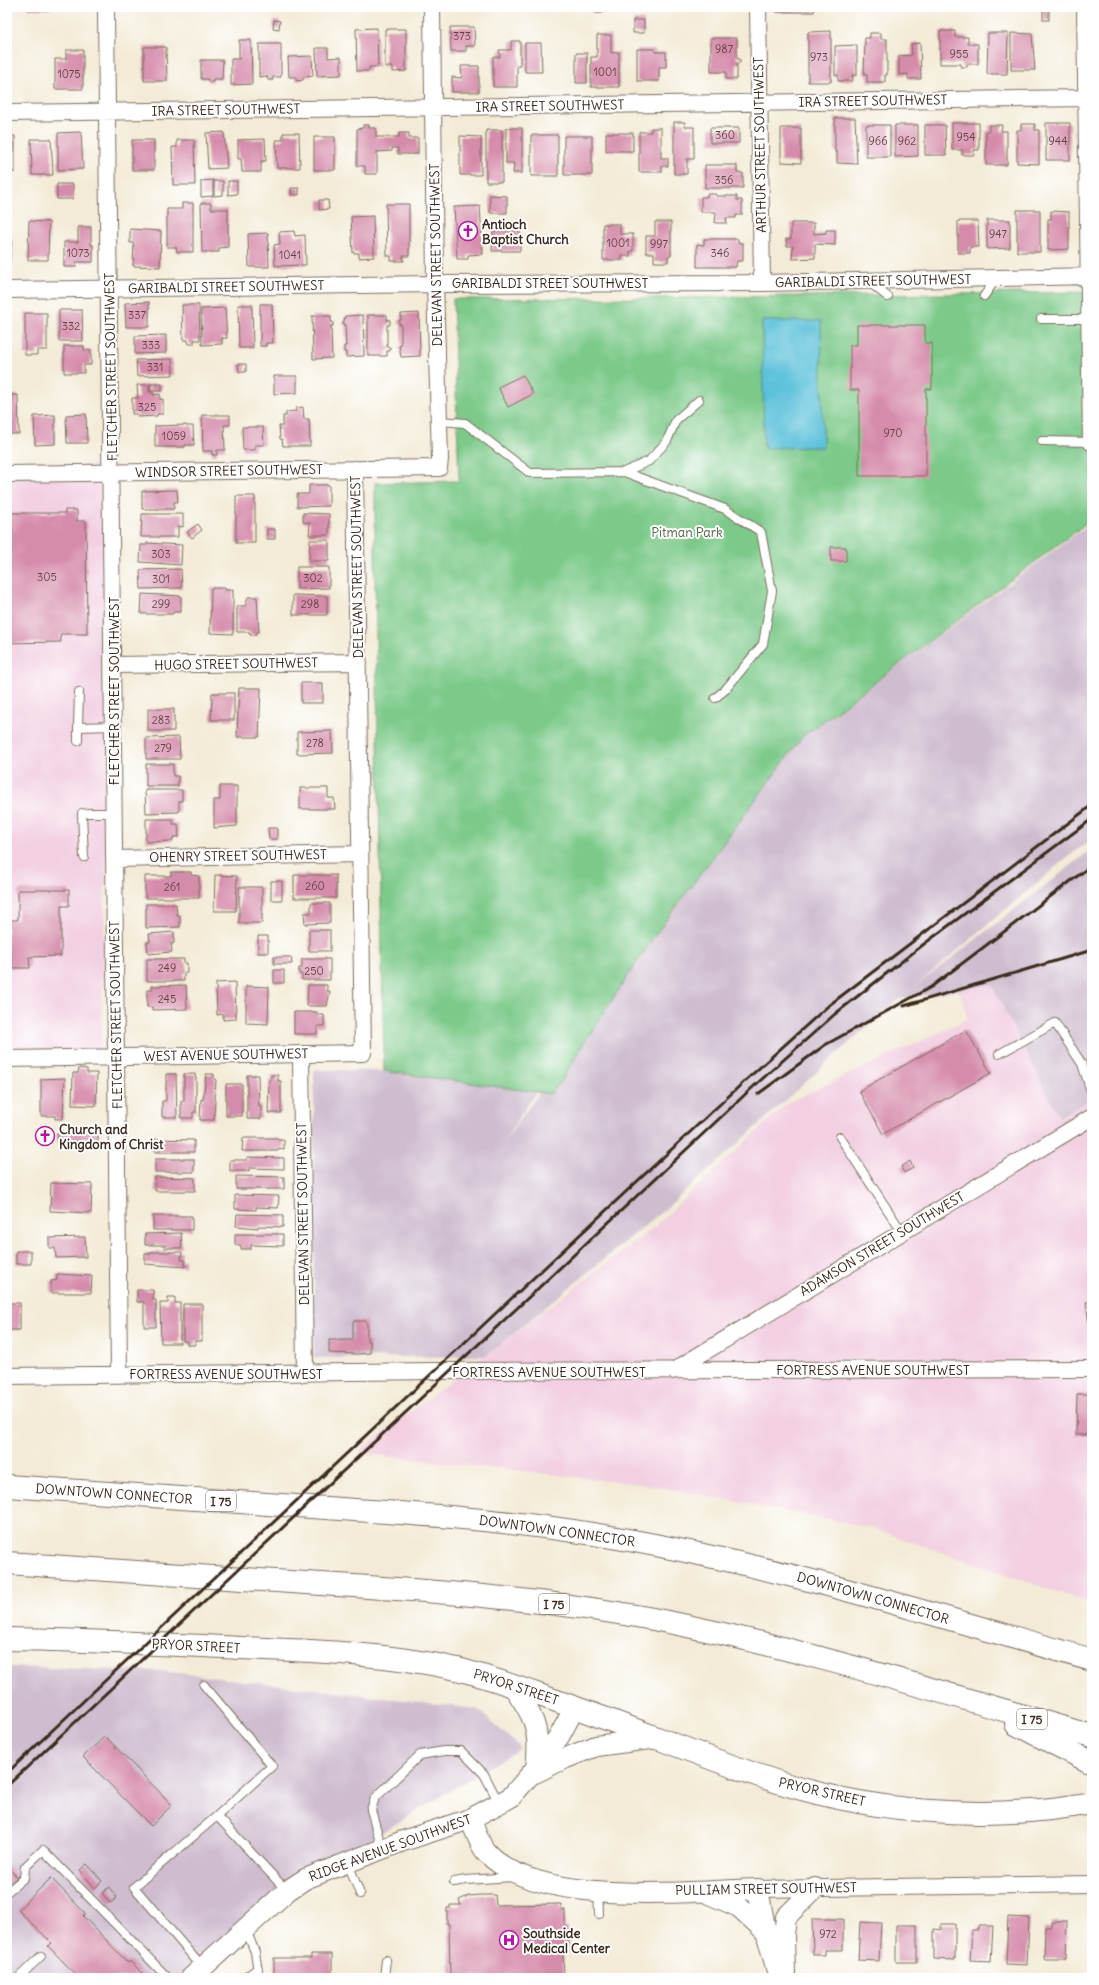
<svg xmlns="http://www.w3.org/2000/svg" width="1099" height="1985" viewBox="0 0 1099 1985" font-family="Delius,sans-serif">
<rect width="100%" height="100%" fill="#fff"/>
<filter id="ink" filterUnits="userSpaceOnUse"><feTurbulence type="fractalNoise" baseFrequency=".025" numOctaves="2"/><feDisplacementMap in="SourceGraphic" scale="8" xChannelSelector="R" yChannelSelector="G"/><feConvolveMatrix kernelMatrix="1 2 1 2 8 2 1 2 1" color-interpolation-filters="sRGB"/></filter>
<filter id="wash" filterUnits="userSpaceOnUse"><feTurbulence type="fractalNoise" baseFrequency=".012" numOctaves="4" result="noise"/><feDisplacementMap in="SourceGraphic" scale="16" xChannelSelector="R" yChannelSelector="G"/><feGaussianBlur stdDeviation="0.9" result="paint"/><feColorMatrix in="noise" values="0 0 0 0 0 0 0 0 0 0 0 0 0 0 0 0 0 1.4 0 .05"/><feComposite in="paint" operator="in"/></filter>
<g filter="url(#wash)">
<rect width="100%" height="100%" fill="#f3ebd7"/>
<path fill="#f2cfe1" d="M117 465 101 1058H7V467Z
M1092 849V1604L868 1527 648 1485 369 1454 359 1451 652 1229 787 1103 968 1019 959 990 900 999Z"/>
<path fill="#cfbdcf" d="M1092 522V839L1065 859 912 989 1092 849V1098L1059 1117 993 987 988 985 900 999 860 1033 671 1204 486 1356 314 1358V1070L384 1071 536 1092 501 1145 802 737Z
M7 1667 162 1671 477 1709 521 1748 305 1879 192 1978H7Z"/>
<path fill="#7bc989" stroke="#5b7a54" d="M1092 292V519L802 737 653 938 583 1044 561 1082 550 1094 384 1071 375 577V483L459 481 453 299 661 298Z"/>
<path fill="#5cc1da" stroke="#4c767c" d="M762 321H821L823 447 764 448Z"/>
<g id="blocks">
<path fill="#d58baa" d="M28 7H51V9H28Z
M595 7H603L602 13H595Z
M776 7H814V12H776Z
M1043 10H1049V20H1043Z
M274 20 280 21 279 29 273 28Z
M633 20H644V33H633Z
M450 27H474L475 46H466V51H451Z
M377 28 378 67H369V71H357L356 29Z
M385 29H406V71L393 72V67H385Z
M831 31V82H808V32Z
M940 31H955V37H968V44H978V64H967V67H961V64H940Z
M870 33H881V39H887V75H885V82H867V75H864L865 38H870Z
M988 33H1008L1007 74H987Z
M1011 33 1032 34 1035 70H1011Z
M597 35H611V53L619 52V87H591V57H597Z
M711 38H737V59H740V63H737V79H726V72H711Z
M239 40H251L252 84 231 85V59H239Z
M511 41H520V66H517V87H493V57H500L499 50H511Z
M525 43H541L542 72H525Z
M920 43 921 79H908V74L899 75V56L912 55 911 44Z
M259 44H281V77H273V80H268L267 76 259 77Z
M857 45V75H852L853 81H838V75H835V46Z
M144 47H166L167 81H144Z
M316 48H328V58L341 57V75L317 76Z
M637 49H655V52H666V67H659V81H637Z
M66 50H83V89H55V59H66Z
M576 53H587V83H576Z
M312 56 313 76 303 77V80L296 81V77H289L288 57Z
M201 60H223L222 79H213V82H208V79H201Z
M461 66H479V92H452V77L462 78Z
M835 118H855L857 164 837 163V152H835Z
M674 122H685V127H694V159H687V174H674Z
M952 123H979V150H974V155H962V150H952Z
M1046 123H1070V160H1046Z
M1021 124H1035V130H1039V164L1017 163V130H1021Z
M363 125H369V128H376V137H399V133H409V138H418V154H398V148H392V151L377 152V174H365V166H357V129L363 128Z
M866 125H890V157H866Z
M895 125H918V156L895 157Z
M925 125H945L946 155H925Z
M989 125H1002L1001 131H1007V165H986V131H989Z
M506 128H522V173H513L514 163H506Z
M651 128H661V158H668V166H662V172H639V132H651Z
M710 128H739V143H710Z
M781 128H801V163L781 162Z
M486 130H502V182H486Z
M81 132 83 169 58 170V133Z
M224 132 227 168 208 169 206 133Z
M283 133H299L300 168H277L276 140H283Z
M606 133H633V151H606Z
M531 135H558V176H531Z
M7 136H15V172H7Z
M460 136 481 137V175H460Z
M564 136H592V175H564Z
M314 137H335V170H314Z
M31 139H51L53 175H32Z
M265 139 266 161H261V172H242L241 159H238V140Z
M132 140H154V170H132Z
M177 140H194L195 185H173L172 147H177Z
M705 165H737V173H743V188H705Z
M213 180V196L201 197V181Z
M214 181H223V195L214 196Z
M228 181H237V194L228 195Z
M57 184H73V199H57Z
M291 188H299V195H291Z
M707 194H716V196H737V200H742V215H736V218H726L727 223H715L716 212H701V197H707Z
M490 195 507 196V213H490Z
M319 200H328L329 209 319 210Z
M182 203H193V252H177L176 247H167V209H182Z
M201 203H211V209H228V247L219 248V252H202Z
M386 204H409V256H403L404 261H391V256H387Z
M480 206 483 254 468 255V259H457L454 207Z
M1017 210H1040V252H1017Z
M1051 211 1069 212V249L1048 250V219H1051Z
M373 216 374 257 359 258V253H353L351 217Z
M987 220H1010V248L987 249Z
M29 221 49 222 48 260H28Z
M958 221H978L979 247H970V253H958Z
M655 222H671V256H668V262H654V253H646V236H655Z
M791 223H814V234L826 233V230H835V245L815 244V258L792 259 793 246H787L786 239H791Z
M603 224H620V234H633V251H630V256H622V260H603Z
M78 227H91V245H93V262H76V267H64V242H78Z
M130 229 161 231 160 267 133 266 134 243H130Z
M294 231 295 236 305 235 306 265 275 266 274 245 280 244 279 232Z
M493 231H520V251H492Z
M268 233 269 267H249L248 234Z
M7 238 12 239 9 267H7Z
M704 239H738V243H743V261H737L736 267H697V244L704 245Z
M149 302V327H126L125 303Z
M260 304H272L273 343H266V346H260Z
M182 305H199L200 340H194V344H188V340H183Z
M238 305H252L253 348H239Z
M225 308 227 338H222V344L202 345 201 309Z
M59 310H82L83 341H59Z
M25 313H47V350H37V355H25Z
M419 313 420 356 401 357 399 346H401V324L399 325V320H401V314Z
M363 315 364 356 346 357V352H344V346H346L345 325H343L345 316Z
M368 315H387V320H390V325H387V347H390V351H387V356H368Z
M312 316H331V322H333V326H331L332 358 313 359Z
M857 325H925V343H932V389H926V476H859V390H850V345H857Z
M166 335V353L135 354V336Z
M64 346H84V350H91V365H84V373H64Z
M172 359 173 375 137 376 136 360Z
M238 364H246V372H239Z
M523 375 533 394 508 407 498 387Z
M274 376H297V393L274 394Z
M150 384H162V391H150Z
M137 385H149V392H153V395L160 394V400L163 399V414H157V416L138 417V414H132V398H138Z
M7 395H18L19 434H7Z
M303 407 304 419H309L310 446H283L282 439H280L279 426H283V416H286V412L296 411V408Z
M86 414 87 443H67L66 415Z
M55 415V444L35 445 34 416Z
M202 415H230V425H224L225 450H217V455H212V451H203Z
M186 425V426H193L194 445H185V447H155V426Z
M242 427H263L264 445H255V450H243Z
M309 485H329V506L297 507V494H309Z
M177 490 178 502H174V509H142V491Z
M236 496H255V543H236Z
M65 510H77V521H86L87 634H60L61 642 7 643V513H65Z
M303 513 329 514V535H309L310 523 303 522Z
M142 514H183V527L178 526V537H141Z
M198 524 202 530 192 538 187 532Z
M267 529H275V539H267Z
M310 540H329V561H309Z
M147 543 182 545 181 565 140 562 141 545H147Z
M831 547H846V561H831Z
M297 567H329V588L297 589Z
M181 569 182 588 141 589 140 570Z
M211 588H225V590H233V634L210 633Z
M142 594 181 596V612H173V614H141Z
M293 595 327 596V615H293Z
M248 597H257L259 632H256V635H250V632H237V606H245Z
M301 683H323V703H301Z
M239 688H261L259 737H237Z
M212 693H234V720H211Z
M148 709H174V731H148Z
M332 731 333 753 297 754V732Z
M179 737 180 759H146V738Z
M146 764H173V776H178V786H146Z
M220 786H237V826L214 828V800H220Z
M300 788H328V798H334L335 809H300Z
M145 790H182V801H179V812L146 813Z
M146 819H173V824H178L179 837H173V841L146 842Z
M268 828H277V839H269Z
M171 872H191V875L199 876V898H145V876H171Z
M215 875 237 876 236 911H214Z
M294 875H336V898H294Z
M271 881H282V900H271Z
M239 887H262V923H239Z
M18 890H69V906H61V956L29 957 30 968H7V920H18Z
M311 903H330V923L305 924 304 913H311Z
M146 904H176L177 915H180V927L146 928Z
M309 930H330V951H309Z
M174 932V943L171 944 172 952 148 954 147 942H150L149 934Z
M258 936H268V953H258Z
M274 957H291L292 964H274Z
M147 959H184V963H187V973H184V981H147Z
M302 959H330V980H302V974H299V968H302Z
M274 970H284V983H274Z
M235 982 236 1019 223 1020V1014L217 1015 216 983Z
M186 985 187 1009 152 1010V1007H147V990H152V986Z
M308 985H327V991H330L327 1006H307Z
M246 986 269 987 268 1024 246 1023Z
M294 1012H317V1015H324V1026H317V1034H294Z
M966 1030 991 1073 883 1134 859 1091Z
M79 1068 87 1069V1073H97L96 1106 72 1105 73 1073H78Z
M166 1074H176L177 1117H162V1101H166Z
M184 1074H195L196 1079V1112H193V1118H181V1101H184Z
M206 1074H214V1079H216L214 1120H200L201 1099 203 1100Z
M247 1075H258L259 1106H261V1119H247Z
M271 1075H278V1081H281V1113H268L269 1080H271Z
M65 1078 63 1119H55V1116H41V1079Z
M7 1080H9L8 1101H7Z
M226 1084H242V1116H226Z
M70 1129H98V1145L58 1147 57 1133H70Z
M243 1138H278V1140H284V1149L278 1150V1151H242Z
M155 1139 194 1140V1152H155Z
M247 1157 284 1158V1169L249 1168V1171H230V1160H247Z
M155 1159H194V1172H155Z
M910 1161 913 1168 904 1173 901 1167Z
M236 1176 284 1177V1189H236Z
M155 1177 195 1178V1191H155Z
M51 1183 92 1184 91 1213 50 1211Z
M235 1195 279 1196 278 1208 256 1207V1210L235 1209Z
M237 1214 283 1215V1227L258 1226V1228L236 1226Z
M153 1216H192V1230H153Z
M181 1233 182 1248H165V1245H145V1234Z
M235 1234H283V1246L251 1245V1249H241V1245H235Z
M85 1237 86 1257 56 1258 55 1248H49V1238Z
M16 1251H31V1264H16Z
M151 1252H182L181 1260H185V1267L145 1264V1254H151Z
M57 1274 92 1276 91 1293H51V1281L57 1280Z
M137 1290H153V1300H156V1327H144V1302H137Z
M168 1297H175V1303H180V1343H161L160 1303H168Z
M7 1298H9V1303H20V1330H7Z
M1092 1301V1340H1091L1086 1302Z
M183 1304H202V1341H195V1345H187V1341H183Z
M353 1321H367V1341H370V1353L357 1354 329 1353V1340H353Z
M1077 1394H1092V1435H1076Z
M105 1736 172 1805 151 1826 83 1757Z
M87 1864 102 1881 95 1888 80 1870Z
M7 1866 17 1877 7 1886Z
M51 1878 85 1913 83 1916 128 1963 130 1961 147 1978H79L48 1946 52 1943 18 1910Z
M109 1887 117 1898 110 1903 102 1893Z
M480 1895H495L496 1905 561 1904V1910H565V1927H567L568 1953H563L564 1976 450 1977 449 1924H447V1908H450V1905H461L459 1900 468 1896Z
M1008 1917 1029 1918 1027 1965 1006 1964Z
M812 1919H843V1950H825V1955H813Z
M860 1922 881 1923 879 1961 858 1960Z
M1052 1922H1067L1066 1959H1044L1045 1927H1052Z
M941 1924H955V1960L934 1959V1929L941 1930Z
M896 1925H917V1962H896Z
M978 1926H993L991 1962 970 1961 972 1930H978Z
M311 1954H332V1975H314V1978H274V1958H311Z"/>
</g>
</g>
<g filter="url(#ink)">
<use href="#blocks" fill-opacity="0" stroke="#7b6e5f" stroke-width="1"/>
<g fill="none" stroke-linecap="round" stroke-linejoin="round">
<defs>
<path id="service" d="M869 282 888 297
M984 296 997 278
M1041 319H1089
M440 421 465 423 530 473 624 472 649 461 667 441 676 420 699 400
M1042 441 1091 442
M624 472 725 509 761 532 772 591 763 644 725 690 715 698
M79 692 78 727 114 726
M78 727V741
M82 813 84 857
M88 813H115
M999 1054 1055 1023 1082 1064 1092 1094
M840 1137 902 1232
M204 1685 272 1766 217 1816
M382 1849 371 1810 375 1798 420 1755 444 1751H461L484 1774 499 1803
M348 1863 360 1894
M454 1882 466 1880 513 1877
M7 1892 24 1878 25 1867 43 1850 168 1978
M598 1892 599 1914
M246 1930 255 1952 259 1978
M202 1967 134 1887 217 1816 287 1891
M18 1978 41 1956
M245 1978 258 1968
M384 1978 386 1960"/>
<path id="minor" d="M106 7 119 1375
M758 7 762 283
M1085 7 1091 442
M7 113 1092 98
M7 290 435 284 762 283 1092 276
M7 474 439 468 440 459 435 284 432 7
M113 665 359 662
M115 859 360 854
M301 1054 305 1374
M7 1059 363 1053 355 469
M673 1371 1092 1117
M7 1376 434 1371 1092 1369
M758 1889 1092 1884"/>
<path id="tertiary" d="M512 1685C534 1716 541 1729 536 1768
M535 1773 561 1760 596 1746 658 1738
M470 1819C475 1829 479 1844 486 1852 536 1908 688 1891 758 1889L766 1932 779 1978
M709 1894 739 1907 766 1932
M785 1974 784 1935 786 1917 815 1888
M191 1978 287 1891 305 1879 403 1841 470 1819 511 1797 536 1768 560 1735 575 1707"/>
<path id="secondary" d="M7 1639C85 1640 163 1644 241 1648 314 1651 386 1653 457 1669 486 1676 514 1686 542 1696 614 1720 685 1750 757 1775 862 1812 982 1823 1092 1803"/>
<path id="motorway" d="M7 1486C108 1493 210 1500 311 1507 405 1513 499 1519 593 1534 763 1561 927 1613 1092 1660
M7 1563C107 1570 206 1577 306 1583 422 1590 539 1598 653 1619 802 1648 947 1694 1092 1736
M1016 1724 1092 1763"/>
</defs>
<use href="#service" stroke="#7b6e5f" stroke-width="10"/>
<use href="#minor" stroke="#7b6e5f" stroke-width="18"/>
<use href="#tertiary" stroke="#7b6e5f" stroke-width="22"/>
<use href="#secondary" stroke="#7b6e5f" stroke-width="24"/>
<use href="#motorway" stroke="#7b6e5f" stroke-width="24"/>
<use href="#service" stroke="#fff" stroke-width="8"/>
<use href="#minor" stroke="#fff" stroke-width="16"/>
<use href="#tertiary" stroke="#fff" stroke-width="20"/>
<use href="#secondary" stroke="#fff" stroke-width="22"/>
<use href="#motorway" stroke="#fff" stroke-width="22"/>
<path stroke="#3b2a1e" stroke-width="3" d="M904 1006 1092 950
M758 1094 825 1045 931 987 1092 865
M7 1773 513 1297 746 1080 828 1006 1092 805
M7 1786 752 1088 835 1014 924 944 1092 819"/>
</g>
</g>
<defs>
<symbol id="church-ring" viewBox="-11 -11 22 22"><circle r="9.5" fill="#fff" stroke="#b5179e" stroke-width="1.5"/><path d="M-1.2-6h2.4v3.5h3.3v2.4h-3.3V6h-2.4V-.1h-3.3v-2.4h3.3Z" fill="#b5179e"/></symbol>
<symbol id="hospital-ring" viewBox="-11 -11 22 22"><circle r="9.5" fill="#fff" stroke="#b5179e" stroke-width="1.5"/><path d="M-5-5h3v3.5h4V-5h3V5h-3V1.5h-4V5h-3Z" fill="#b5179e"/></symbol>
</defs>
<g fill-rule="evenodd">
<use href="#church-ring" x="457" y="220" width="22" height="22"/>
<use href="#church-ring" x="34" y="1125" width="22" height="22"/>
<use href="#hospital-ring" x="498" y="1929" width="22" height="22"/>
</g>
<g text-anchor="middle" dominant-baseline="central" stroke-width="4" stroke-linejoin="round" paint-order="stroke">
<g font-size="11" fill="#624241">
<text x="462" y="36">373</text>
<text x="724" y="49">987</text>
<text x="959" y="54">955</text>
<text x="819" y="57">973</text>
<text x="605" y="72">1001</text>
<text x="69" y="74">1075</text>
<text x="725" y="135">360</text>
<text x="966" y="137">954</text>
<text x="878" y="141">966</text>
<text x="907" y="141">962</text>
<text x="1058" y="141">944</text>
<text x="724" y="180">356</text>
<text x="998" y="234">947</text>
<text x="618" y="243">1001</text>
<text x="659" y="244">997</text>
<text x="78" y="253">1073</text>
<text x="720" y="253">346</text>
<text x="290" y="255">1041</text>
<text x="137" y="315">337</text>
<text x="71" y="326">332</text>
<text x="151" y="345">333</text>
<text x="155" y="367">331</text>
<text x="147" y="407">325</text>
<text x="893" y="433">970</text>
<text x="174" y="436">1059</text>
<text x="161" y="554">303</text>
<text x="47" y="577">305</text>
<text x="313" y="578">302</text>
<text x="161" y="579">301</text>
<text x="161" y="604">299</text>
<text x="310" y="604">298</text>
<text x="161" y="720">283</text>
<text x="315" y="743">278</text>
<text x="163" y="748">279</text>
<text x="315" y="886">260</text>
<text x="172" y="887">261</text>
<text x="167" y="968">249</text>
<text x="314" y="971">250</text>
<text x="167" y="999">245</text>
<text x="828" y="1934">972</text>
</g>
<g fill="#fff" stroke="#766a62" stroke-width="1">
<rect x="206" y="1491" width="30" height="20" rx="3"/>
<rect x="539" y="1594" width="30" height="20" rx="3"/>
<rect x="1017" y="1709" width="30" height="20" rx="3"/>
</g>
<g font-size="12" font-weight="bold" fill="#3b2a1e">
<text x="221" y="1501">I 75</text>
<text x="554" y="1604">I 75</text>
<text x="1032" y="1719">I 75</text>
</g>
<g font-size="13" fill="#3b2a1e" stroke="#fff">
<text transform="translate(873 101) rotate(-1)">IRA STREET SOUTHWEST</text>
<text transform="translate(550 106) rotate(-1)">IRA STREET SOUTHWEST</text>
<text transform="translate(226 110) rotate(-1)">IRA STREET SOUTHWEST</text>
<text transform="translate(760 145) rotate(-91)">ARTHUR STREET SOUTHWEST</text>
<text transform="translate(436 255) rotate(-91)">DELEVAN STREET SOUTHWEST</text>
<text transform="translate(873 281) rotate(-1)">GARIBALDI STREET SOUTHWEST</text>
<text x="550" y="283">GARIBALDI STREET SOUTHWEST</text>
<text transform="translate(226 287) rotate(-1)">GARIBALDI STREET SOUTHWEST</text>
<text transform="translate(111 367) rotate(-91)">FLETCHER STREET SOUTHWEST</text>
<text transform="translate(229 471) rotate(-1)">WINDSOR STREET SOUTHWEST</text>
<text transform="translate(357 567) rotate(-91)">DELEVAN STREET SOUTHWEST</text>
<text transform="translate(236 664) rotate(-1)">HUGO STREET SOUTHWEST</text>
<text transform="translate(114 691) rotate(-90)">FLETCHER STREET SOUTHWEST</text>
<text transform="translate(238 856) rotate(-1)">OHENRY STREET SOUTHWEST</text>
<text transform="translate(116 1015) rotate(-91)">FLETCHER STREET SOUTHWEST</text>
<text transform="translate(226 1055) rotate(-1)">WEST AVENUE SOUTHWEST</text>
<text transform="translate(303 1214) rotate(-91)">DELEVAN STREET SOUTHWEST</text>
<text transform="translate(882 1244) rotate(-31)">ADAMSON STREET SOUTHWEST</text>
<text x="873" y="1370">FORTRESS AVENUE SOUTHWEST</text>
<text x="549" y="1372">FORTRESS AVENUE SOUTHWEST</text>
<text x="226" y="1374">FORTRESS AVENUE SOUTHWEST</text>
<text transform="translate(114 1494) rotate(4)">DOWNTOWN CONNECTOR</text>
<text transform="translate(557 1531) rotate(8)">DOWNTOWN CONNECTOR</text>
<text transform="translate(873 1598) rotate(16)">DOWNTOWN CONNECTOR</text>
<text transform="translate(196 1646) rotate(3)">PRYOR STREET</text>
<text transform="translate(516 1687) rotate(18)">PRYOR STREET</text>
<text transform="translate(822 1792) rotate(13)">PRYOR STREET</text>
<text transform="translate(390 1848) rotate(-20)">RIDGE AVENUE SOUTHWEST</text>
<text transform="translate(766 1889) rotate(-1)">PULLIAM STREET SOUTHWEST</text>
</g>
<g font-size="13" font-weight="bold" fill="#3b2a1e" stroke="#fff" text-anchor="start">
<text x="482" y="224">Antioch<tspan x="482" dy="15">Baptist Church</tspan></text>
<text x="59" y="1129">Church and<tspan x="59" dy="15">Kingdom of Christ</tspan></text>
<text x="523" y="1933">Southside<tspan x="523" dy="15">Medical Center</tspan></text>
</g>
<g font-size="13" fill="#516243" stroke="#fff">
<text x="687" y="532">Pitman Park</text>
</g>
</g>
<rect width="1099" height="1985" fill="none" stroke="#fff" stroke-width="24"/>
</svg>
